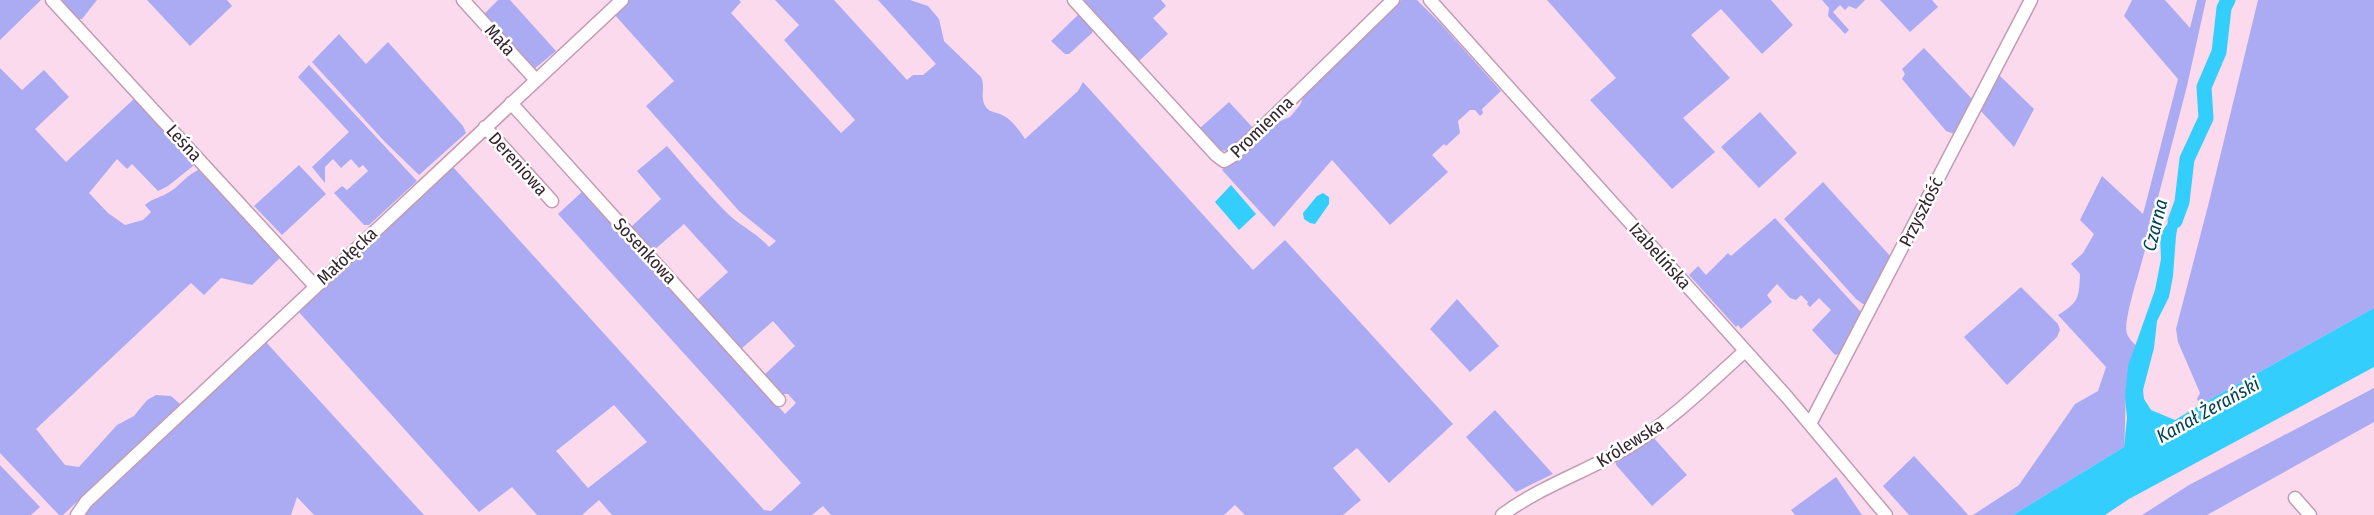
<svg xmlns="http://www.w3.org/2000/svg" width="2374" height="515" viewBox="0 0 2374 515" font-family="'Fira Sans Condensed',sans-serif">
<rect width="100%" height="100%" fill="#fcdaed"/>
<path fill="#aaabf2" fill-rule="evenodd" d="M0 0H41L0 40Z
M58 0H97L82 19H75Z
M147 0H227L232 6 190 46Z
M498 0H510L556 51 534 69 483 15Z
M629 0H739L741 2 731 13 841 133 855 120 784 40 799 25 775 0H834L907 80 913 75H923L936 64 878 0H910L928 6 939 19 944 41 981 77C986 87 979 97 986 107 990 113 998 112 1004 116 1013 121 1019 130 1025 139L1078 91 1083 82 1253 270 1285 240 1453 424 1389 483 1357 448 1333 468 1361 500 1343 515H1245L1235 505 1224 515H831L823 506 812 515H612L599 500 582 515H537L512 487 479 512 297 310 453 167 764 510 771 511 801 483 558 214 584 190 785 414 796 403 788 394H782L764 375 795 346 773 321 741 349 697 300 728 272 684 224 653 251 631 227 661 199 637 171 667 146C686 168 706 192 727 213 740 226 757 233 769 247L776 241 739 211 646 106 674 81 614 14ZM614 405 647 442 588 488 556 451Z
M1082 0H1161L1166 6 1153 18 1168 34 1138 62Z
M1401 0H1417L1441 24 1501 91 1482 109 1483 113 1480 116 1475 110H1470L1458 121 1460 133 1446 146 1444 144 1432 155 1448 172 1390 225 1332 160 1274 227 1222 170 1278 122 1290 117 1300 105 1305 93Z
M1547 0H1771L1793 25 1762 54 1721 9 1691 35 1730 78 1683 118 1715 152 1672 189 1590 100 1616 78Z
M1822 0H1865L1856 9 1849 6 1845 10 1840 5 1833 12 1849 30 1845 34 1828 16 1829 8Z
M1880 0H1932L1938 7 1910 32Z
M2132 0H2165L2190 28 2197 0H2206L2187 86 2148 236C2145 258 2122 319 2127 334 2129 339 2134 343 2137 347 2122 381 2127 411 2124 447L2013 515H1973L2019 485 2075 404 2098 391 2106 367 2058 315C2079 302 2079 298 2080 274L2071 264 2083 253 2094 234 2080 220 2102 176 2143 214 2178 79 2124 16Z
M2258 0H2374V308L2200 405 2197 399 2200 393 2178 342 2176 329 2209 202Z
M1080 13 1094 27 1092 33 1069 54H1065L1051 41Z
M339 34 366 64 388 42 463 126 466 133 419 175 385 142 312 62Z
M1924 48 1973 100 1954 134 1946 131 1902 79 1905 74 1902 69Z
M309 65 417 181 369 225H364L334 193 342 186 347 190 368 171 363 165 359 168 351 159 341 168 333 159 325 167V183L312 167 349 132 298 77Z
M0 68 22 90 44 70 69 97 35 129 66 162 135 98 198 162 168 186 158 191 132 164 127 169 117 159 89 193 108 213 125 225 143 220 151 212 145 205C152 199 158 198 166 194 180 187 187 173 203 168L283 255 252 285 221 278 204 295 191 283 36 429 65 465 79 467 117 425 134 416 147 400 156 395 171 396 180 404 63 515H59L0 453Z
M1999 75 2034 109 2014 147 1980 110Z
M1229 102 1254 129 1227 151 1218 150 1199 129Z
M1760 112 1797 153 1759 188 1721 147Z
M299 165 326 194 282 235 254 206Z
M1823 182 1892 258 1867 304H1863L1856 299 1784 219Z
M1775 218 1860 311 1861 318 1844 352 1835 355 1812 330 1831 310 1819 298 1810 307 1807 304 1808 302 1801 295 1796 300 1790 298 1777 284 1767 295 1772 302 1741 329 1738 325 1736 327 1689 275 1698 266 1706 275 1728 253 1731 256Z
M2021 287 2058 324 2060 330 2057 337 2007 385 1964 337Z
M1457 299 1499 346 1470 372 1430 329Z
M265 341 424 515H314L297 497 291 515H83Z
M2374 388V422L2207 515H2142L2189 485Z
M1495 410 1553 474 1516 492 1466 437Z
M1652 436 1687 475 1652 506 1616 465V461Z
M1914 456 1962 508 1968 515H1909L1883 486Z
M0 465 40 507 31 515H0Z
M1836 477 1862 515H1795L1791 510Z"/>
<path fill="#34cefc" d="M1231 185 1256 214 1239 230 1215 202Z
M1323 193 1329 197V204L1315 224 1310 223 1304 219 1303 213 1317 196Z
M2182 202 2176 236 2173 276 2169 297 2157 321 2154 348 2143 390 2144 399 2151 410 2175 420 2200 405 2374 308V367L2129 499 2105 515H2013L2124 447 2127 418 2125 396 2128 366 2155 290 2161 259 2160 235Z"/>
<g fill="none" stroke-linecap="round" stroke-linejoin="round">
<path stroke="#34cefc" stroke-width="15" d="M2175 221 2182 202 2187 159 2206 118 2204 87 2219 52 2224 8 2228 0"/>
<defs>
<path id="minor" d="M52 0 315 286
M463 0 536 80
M1074 0 1216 155 1224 161 1234 155 1393 0
M1430 0 1787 397 1886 515
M511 103 779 400
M485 127 552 201
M1810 424 2031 0
M2295 498 2310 515
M77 515 86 502 622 0
M1502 515C1541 486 1588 471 1630 446 1672 420 1708 384 1745 351"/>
</defs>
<use href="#minor" stroke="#c39bb2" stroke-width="15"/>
<use href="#minor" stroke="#fff" stroke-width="12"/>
</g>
<g text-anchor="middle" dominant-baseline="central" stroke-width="5" stroke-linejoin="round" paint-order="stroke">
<g font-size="18" fill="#32232c" stroke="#fff">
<text transform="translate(500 40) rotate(48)">Mała</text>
<text transform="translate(1262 127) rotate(-44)">Promienna</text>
<text transform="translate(184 143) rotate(47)">Leśna</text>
<text transform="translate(518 164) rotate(48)">Dereniowa</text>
<text transform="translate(1921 212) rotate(-63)">Przyszłość</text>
<text transform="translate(645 251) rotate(47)">Sosenkowa</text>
<text transform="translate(347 256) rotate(-43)">Małołęcka</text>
<text transform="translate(1660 256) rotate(48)">Izabelińska</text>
<text transform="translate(1630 443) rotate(-32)">Królewska</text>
</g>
<g font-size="19" font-style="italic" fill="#014457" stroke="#fff">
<text transform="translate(2155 225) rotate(-76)">Czarna</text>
<text transform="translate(2208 410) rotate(-29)">Kanał Żerański</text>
</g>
</g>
</svg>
